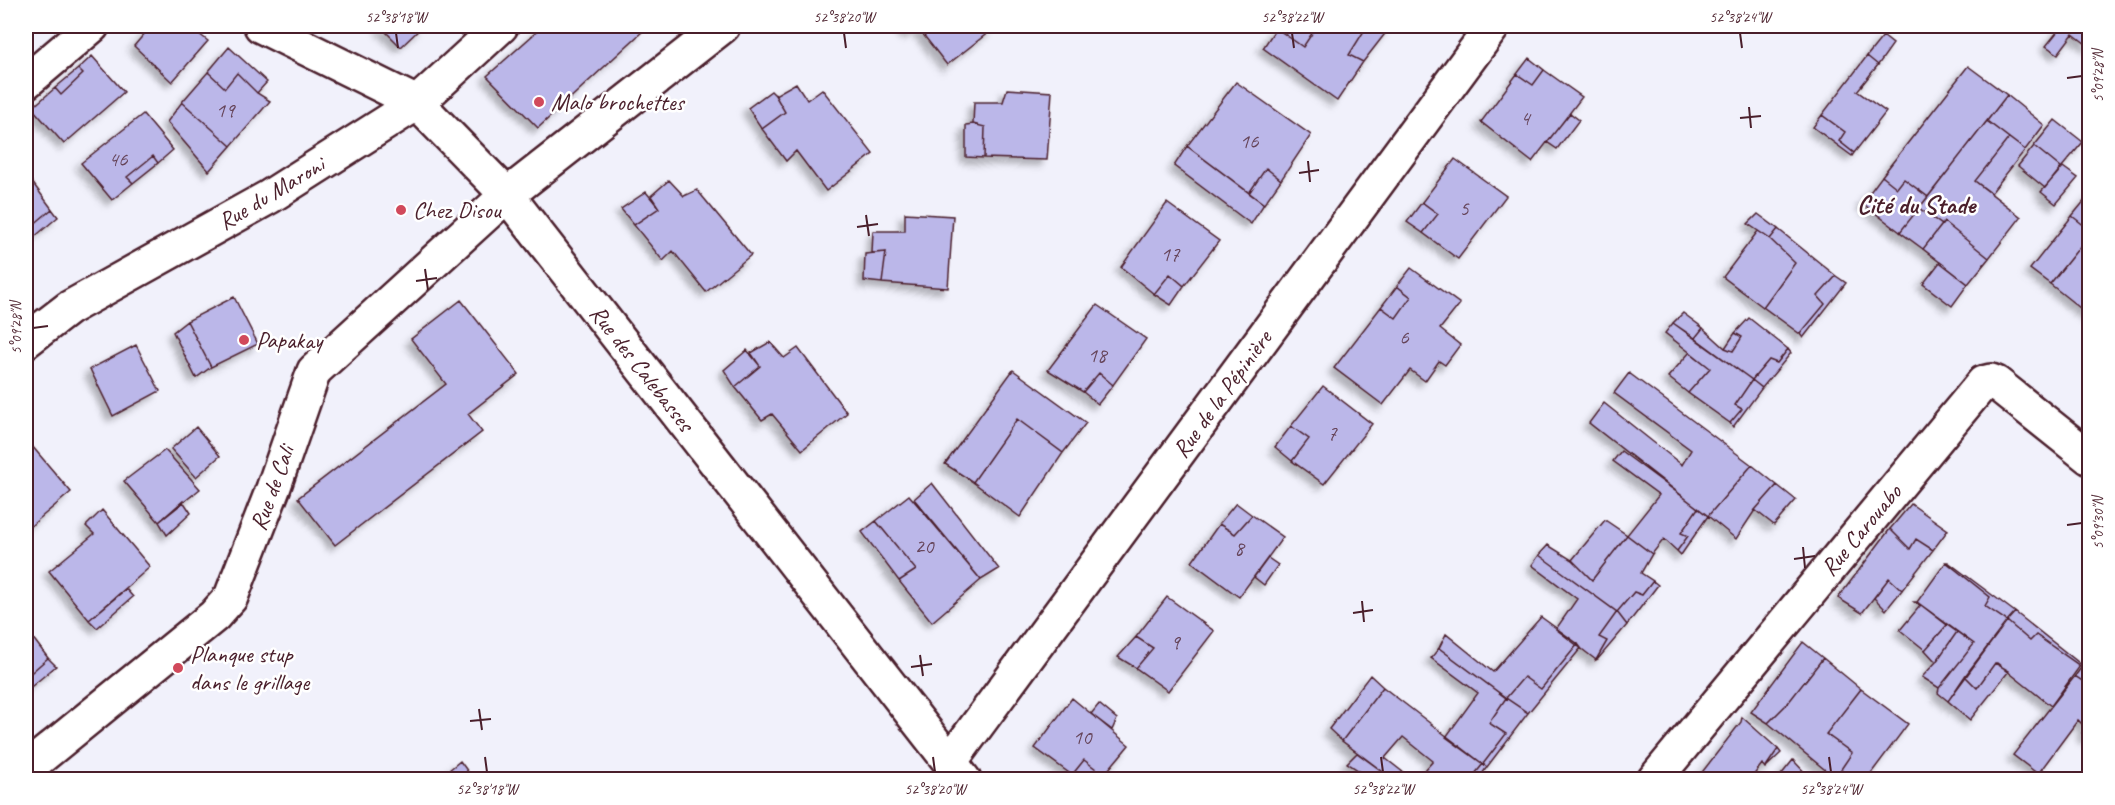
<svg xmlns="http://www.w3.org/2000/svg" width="2115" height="805" viewBox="0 0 2115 805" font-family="Caveat,sans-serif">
<defs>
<filter id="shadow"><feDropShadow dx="-5.5" dy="5.5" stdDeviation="3" flood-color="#0004"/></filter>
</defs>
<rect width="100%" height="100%" fill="#f1f1fb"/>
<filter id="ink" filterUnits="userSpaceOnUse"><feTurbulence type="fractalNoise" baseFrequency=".0167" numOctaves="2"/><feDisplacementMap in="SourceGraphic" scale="12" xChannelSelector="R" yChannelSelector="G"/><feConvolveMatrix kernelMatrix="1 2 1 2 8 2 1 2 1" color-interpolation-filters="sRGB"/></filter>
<g filter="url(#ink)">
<path fill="#bbb7e9" stroke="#4a1f2b" stroke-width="1.5" filter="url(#shadow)" d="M151 26H189L208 41 172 82 134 46Z
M380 26H423L401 47Z
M543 26H638L643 31 538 128 487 76Z
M900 26H993L994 28 947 65 918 28 907 34Z
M1277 26H1317L1303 47 1276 28Z
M1317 26H1357L1364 31 1349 55 1363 62 1337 101 1263 48 1276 28 1303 47Z
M1357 26H1391L1363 62 1349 55 1364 31Z
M2062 26H2090V47L2073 34 2058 54 2046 46Z
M1883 36 1893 44 1878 65 1867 56Z
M229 47 267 82 257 93 237 73 225 88 208 72Z
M92 56 124 92 64 144 32 108 55 88 61 95 83 74 78 69Z
M1867 56 1878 65 1857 91 1886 112 1854 153 1839 141 1845 132 1822 115Z
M1529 58 1544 70 1533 85 1517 74Z
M1968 66 2007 95 1928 197 1904 179 1897 188 1882 176Z
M78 69 83 74 61 95 55 88Z
M1544 70 1582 97 1532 162 1481 122 1517 74 1533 85Z
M208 72 225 88 237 73 257 93 270 101 231 146 182 102Z
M1236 82 1311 135 1281 180 1266 168 1249 193 1187 146Z
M796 83 807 100 822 89 873 154 826 191 796 151 786 161 762 129 785 112 775 95Z
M1007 89 1052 92 1047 160 984 158 985 127 973 124 974 102H1003Z
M771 91 775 95 785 112 762 129 748 108Z
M2007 95 2044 125 2025 150 1987 121Z
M182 102 231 146 209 171 167 122Z
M1570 113 1579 120 1557 149 1547 142Z
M143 114 173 150 158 163 153 156 127 177 133 183 112 200 81 163Z
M1822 115 1845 132 1839 141 1854 153 1852 156 1813 127Z
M2055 120 2083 142 2061 168 2034 146Z
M1987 121 2009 138 1975 181 2021 217 1989 258 1944 222 1942 225 1919 208Z
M973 124 985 127 984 158 966 157V125Z
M2009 138 2025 150 1991 193 1975 181Z
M1187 146 1264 204 1251 224 1174 166Z
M2034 146 2061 168 2045 188 2018 166Z
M153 156 158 163 133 183 127 177Z
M1455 159 1506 196 1458 259 1423 233 1438 214 1422 202Z
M2063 167 2078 178 2056 204 2041 192Z
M1266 168 1281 180 1264 204 1249 193Z
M26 174 52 209 26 231Z
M1882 176 1897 188 1904 179 1928 197 1900 232 1862 203Z
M669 180 684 196 697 190 751 255 706 292 673 251 663 261 634 225 659 208 651 196Z
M646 192 659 208 634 225 621 209Z
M2090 194V230L2072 216Z
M1422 202 1438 214 1423 233 1407 222Z
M1167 203 1219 241 1184 286 1170 274 1154 294 1121 267Z
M1919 208 1942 225 1923 249 1900 232Z
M52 209 58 217 26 244V231Z
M905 213 953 216 948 288 882 283 886 252 872 253 873 231H905Z
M1758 214 1778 229 1770 239 1748 224Z
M2072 216 2090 230V234L2050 284 2030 269Z
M1944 222 1989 258 1968 284 1923 249Z
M1778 229 1836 276 1818 296 1825 304 1800 334 1763 307 1795 263 1770 239Z
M1758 231 1770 239 1795 263 1763 307 1723 277Z
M2090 234V316L2050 284Z
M886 252 882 283 864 281 865 254Z
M1940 262 1968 284 1952 306 1923 284Z
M1411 268 1460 304 1440 329 1460 345 1445 365 1439 361 1425 381 1410 370 1383 405 1334 368 1381 307 1396 318 1411 297 1397 286Z
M1170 274 1184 286 1171 305 1154 294Z
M1836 276 1846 283 1803 338 1800 334 1825 304 1818 296Z
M1397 286 1411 297 1396 318 1381 307Z
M234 297 258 344 211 367 187 321Z
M461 300 519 374 468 414 482 432 335 545 298 498 446 384 411 339Z
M1097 305 1146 339 1113 385 1099 373 1083 392 1048 370Z
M1683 313 1703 328 1695 338 1673 323Z
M1749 318 1788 349 1777 363 1769 360 1752 380 1695 338 1703 328 1725 348 1733 351 1742 337 1735 333Z
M187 321 211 367 196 378 173 332Z
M1673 323 1752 380 1735 405 1742 409 1730 423 1688 393 1710 368 1665 333Z
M1735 333 1742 337 1733 351 1725 348Z
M770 342 784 358 798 348 847 413 802 450 772 414 762 420 735 387 760 366 751 353Z
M136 345 160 391 113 416 90 369Z
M1788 349 1791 353 1762 388 1752 380 1769 360 1777 363Z
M747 350 760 366 735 387 724 370Z
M1690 352 1710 368 1688 393 1668 377Z
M1013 370 1086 423 1063 453 1017 419 973 482 945 464Z
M1099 373 1113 385 1098 404 1083 392Z
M1629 373 1752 465 1708 516 1589 423 1604 403 1682 465 1691 450 1614 393Z
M1752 380 1762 388 1733 427 1730 423 1742 409 1735 405Z
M1323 386 1372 424 1324 484 1292 461 1309 439 1291 426Z
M1017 419 1063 453 1020 517 973 482Z
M1291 426 1309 439 1292 461 1275 447Z
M196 427 220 456 196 477 171 449Z
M26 439 71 492 26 530Z
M165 450 200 489 159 522 124 481Z
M1621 451 1698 508 1681 533 1688 536 1677 551 1664 539 1652 554 1627 535 1659 495 1613 461Z
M1752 465 1777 485 1755 510 1736 539 1708 516Z
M932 483 999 569 981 580 914 499Z
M1777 485 1796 500 1774 525 1755 510Z
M909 495 981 580 932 622 899 581 916 570 876 521Z
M183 501 191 513 167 535 159 522Z
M1236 503 1252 515 1235 534 1219 524Z
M1911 504 1948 530 1933 550 1916 539 1910 549 1890 529Z
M1698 508 1708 516 1681 555 1677 551 1688 536 1681 533Z
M102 510 150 567 89 620 49 571 94 534 86 526Z
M1252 515 1283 537 1239 597 1192 562 1219 524 1235 534Z
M1605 520 1627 535 1592 580 1572 560Z
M876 521 916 570 899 581 862 532Z
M1890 529 1910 549 1916 539 1933 550 1902 590 1889 578 1862 613 1838 598Z
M1627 535 1652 554 1641 573 1653 581 1642 595 1634 592 1617 612 1539 555 1548 545 1572 560 1592 580Z
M1539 555 1617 612 1599 637 1607 641 1596 660 1556 629 1577 599 1532 565Z
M1268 558 1278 565 1264 585 1254 577Z
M1946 562 1990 597 1985 606 2007 621 1948 701 1938 693 1939 688 1974 644 1917 602Z
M1946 562H1948L2015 612 2007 621 1985 606 1990 597Z
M1889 578 1902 590 1886 610 1874 598Z
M1653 581 1658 585 1627 625 1617 612 1634 592 1642 595Z
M126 589 133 597 97 628 89 620Z
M1167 597 1214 631 1168 691 1136 668 1153 648 1136 637Z
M1914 602H1917L1947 625 1925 650 1900 630 1920 606Z
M1617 612 1627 625 1598 659 1596 660 1607 641 1599 637Z
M2015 612 2083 666H2080L2036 635 2030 641 2007 621Z
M1541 617 1578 644 1541 689 1524 677 1506 698 1439 648 1446 634 1493 672Z
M2007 621 2030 641 2036 635 2080 666 2051 706 1997 663H1995L1977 688 1965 676Z
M1947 625 1957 632 1936 662 1925 650Z
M26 629 48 658 26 677Z
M1957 632 1974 644 1939 688 1922 677 1936 662Z
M1136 637 1153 648 1136 668 1118 657Z
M1803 642 1823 658 1788 703 1768 723 1751 712Z
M1578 644 1581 648 1528 713 1506 698 1524 677 1541 689Z
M1439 648 1506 698 1489 723 1506 734 1483 764 1446 737 1478 693 1431 658Z
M2090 656V686L2075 676Z
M48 658 56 666 26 691V677Z
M1823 658 1861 689 1826 734 1852 753 1835 778 1768 723 1788 703Z
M1995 663 2009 671 1970 720 1948 701 1965 676 1977 688Z
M1370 675 1383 687 1342 741 1329 729Z
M2075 676 2090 686V741L2082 733 2086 728 2078 720 2038 774 2013 755Z
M1383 687 1483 764 1470 780H1416L1433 761 1403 737 1385 758 1413 780H1394L1342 741Z
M1861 689 1908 724 1866 780H1838L1835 778 1852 753 1826 734Z
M1072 698 1129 745 1104 775 1084 760 1072 775 1035 748Z
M1506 698 1528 713 1487 767 1483 764 1506 734 1489 723Z
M1099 704 1117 719 1112 730 1091 714Z
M1742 717 1778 749 1765 768 1762 764 1750 780H1696L1741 722Z
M1778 749 1781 753 1765 768Z
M1357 753 1394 780H1368L1370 778 1347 763Z
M1084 760 1104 775 1100 780H1078L1072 775Z
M1793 760 1808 776 1806 780H1802L1794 774 1791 780H1785L1781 775Z
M460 761 474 780H437Z
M1483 764 1487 767 1478 780H1470Z"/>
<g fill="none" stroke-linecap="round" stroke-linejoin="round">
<defs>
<path id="minor" d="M261 26 417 103 507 195 964 780
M26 82 92 26
M26 341 69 308 269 197 417 103 501 26
M950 762 1493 26
M26 769 214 616 231 597 239 576 273 489 314 371 507 195 723 26
M1654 780 1983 383 1991 381 1996 383 2090 458"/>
</defs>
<use href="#minor" stroke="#4a1f2b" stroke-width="38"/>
<use href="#minor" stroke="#fff" stroke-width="33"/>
</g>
</g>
<path fill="none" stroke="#4a1f2b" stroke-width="2" d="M396 33 398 48M844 33 846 48M1292 33 1294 48M1740 33 1742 48M2067 78 2082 76M1749 107 1751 128M1740 118 1761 116M1308 161 1310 182M1299 173 1319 170M866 215 869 236M857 227 878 224M425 269 428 290M416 281 437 278M33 328 48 326M2067 525 2082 523M1803 547 1805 568M1794 559 1815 556M1362 601 1364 622M1353 613 1373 610M920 655 923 676M911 667 932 664M479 709 482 730M470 721 491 719M485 757 487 772M933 757 935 772M1381 757 1383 772M1829 757 1831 772"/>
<g fill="#d1495b" stroke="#fff" stroke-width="2">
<circle cx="539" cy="102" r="6"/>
<circle cx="401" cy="210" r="6"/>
<circle cx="244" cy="340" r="6"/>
<circle cx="178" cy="668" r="6"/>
</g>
<g text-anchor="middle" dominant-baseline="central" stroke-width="5" stroke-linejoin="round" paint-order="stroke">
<g font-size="21" fill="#66455a">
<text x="225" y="110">19</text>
<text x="1525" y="118">4</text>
<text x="1249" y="141">16</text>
<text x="118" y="159">46</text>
<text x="1464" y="208">5</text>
<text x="1170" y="254">17</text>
<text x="1404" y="337">6</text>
<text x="1097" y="355">18</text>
<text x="1332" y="433">7</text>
<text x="924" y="546">20</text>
<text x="1239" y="548">8</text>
<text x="1175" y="642">9</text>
<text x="1082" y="737">10</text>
</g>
<g font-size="24" fill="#4a1f2b" stroke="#fff" text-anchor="start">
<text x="551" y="102">Malo brochettes</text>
<text x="413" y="210">Chez Disou</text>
<text x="256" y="340">Papakay</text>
<text x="190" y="654">Planque stup<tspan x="190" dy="28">dans le grillage</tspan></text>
</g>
<g font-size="24" fill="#4a1f2b" stroke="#fff">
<text transform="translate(271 193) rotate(-31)">Rue du Maroni</text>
<text transform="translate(642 368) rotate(52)">Rue des Calebasses</text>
<text transform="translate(1222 394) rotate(-54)">Rue de la Pépinière</text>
<text transform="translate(272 488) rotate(-70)">Rue de Cali</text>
<text transform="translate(1861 530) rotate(-50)">Rue Carouabo</text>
</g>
<g font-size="26" font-weight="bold" fill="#4a1f2b" stroke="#fff">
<text x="1916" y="204">Cité du Stade</text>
</g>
</g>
<rect width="2115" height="805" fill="none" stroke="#fff" stroke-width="66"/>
<rect x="33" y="33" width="2049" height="739" fill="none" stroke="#4a1f2b" stroke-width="2"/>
<g font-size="15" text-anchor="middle" fill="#4a1f2b">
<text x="396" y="22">52°38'18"W</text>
<text x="844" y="22">52°38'20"W</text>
<text x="1292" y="22">52°38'22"W</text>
<text x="1740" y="22">52°38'24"W</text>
<text transform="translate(2098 76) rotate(-90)" y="5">5°09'28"N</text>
<text transform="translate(16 328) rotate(-90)" y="5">5°09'28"N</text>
<text transform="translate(2098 523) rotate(-90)" y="5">5°09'30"N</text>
<text x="487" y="794">52°38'18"W</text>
<text x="935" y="794">52°38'20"W</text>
<text x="1383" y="794">52°38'22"W</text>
<text x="1831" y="794">52°38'24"W</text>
</g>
</svg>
